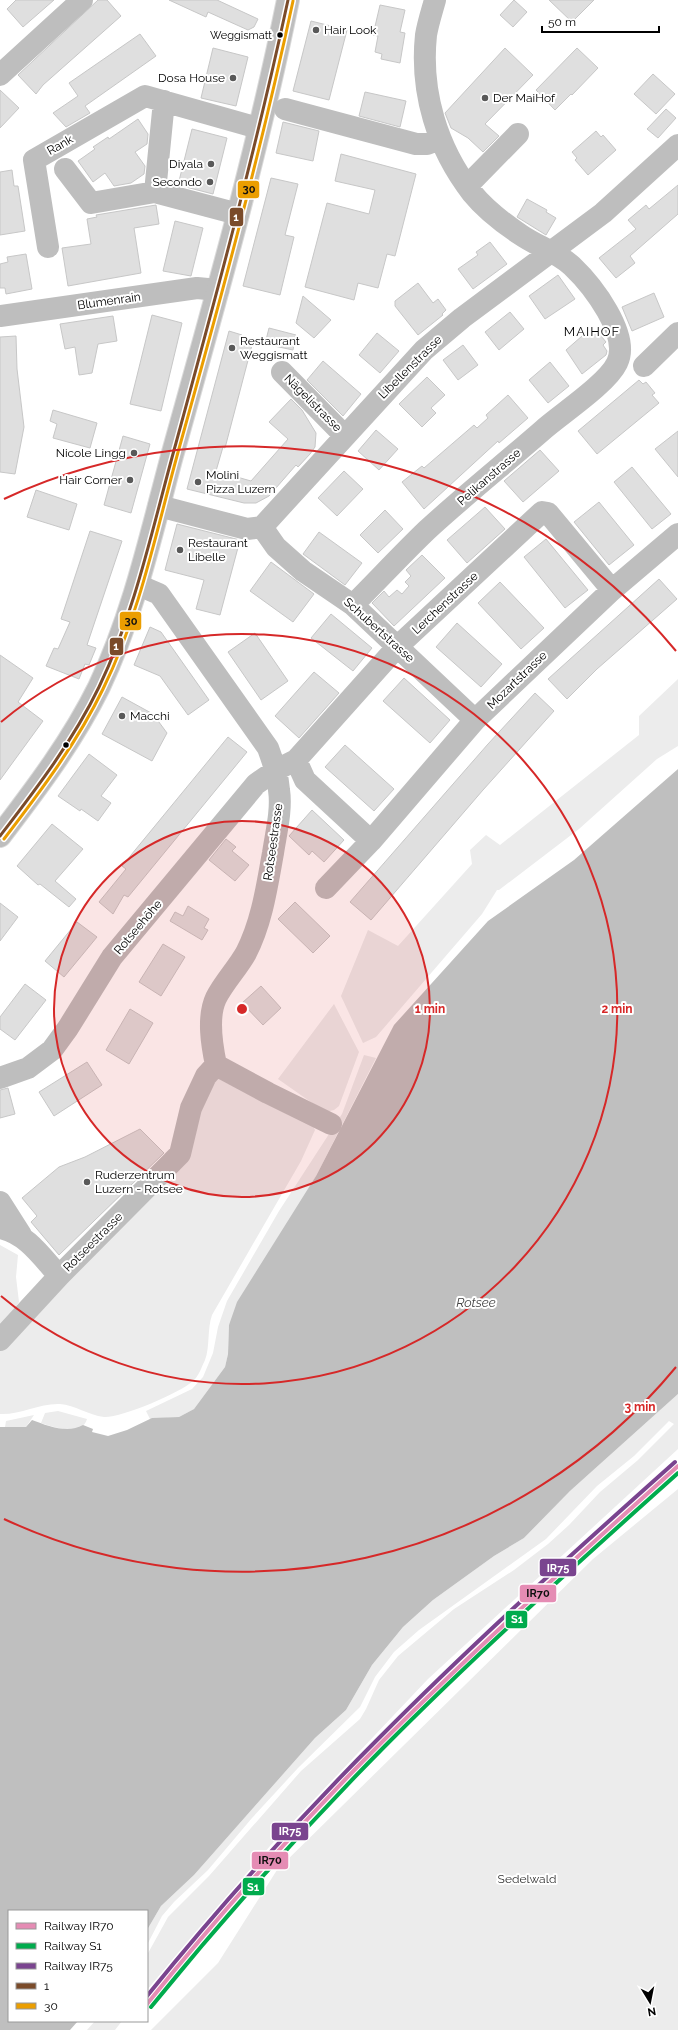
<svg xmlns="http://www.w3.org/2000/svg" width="678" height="2030" viewBox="0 0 678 2030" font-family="Raleway,sans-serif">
<rect width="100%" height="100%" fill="#fff"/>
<path fill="#ececec" d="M678 679V746L657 759 579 829 499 890H497L482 914 376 1037 363 1043 341 996 368 930 398 946 472 864 470 850 486 835 500 845 639 735V716Z
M334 1004 359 1052 339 1106 334 1110 325 1112 278 1079Z
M364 1055 376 1058 316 1176 229 1325 228 1354 225 1367 194 1409 179 1417 150 1419 146 1411 192 1389 203 1377 213 1353 218 1327 227 1301 279 1211 342 1114Z
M217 1075 312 1124 315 1130 301 1161 212 1315C207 1329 210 1347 205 1360 202 1366 199 1376 193 1381 180 1393 121 1418 104 1417 88 1415 75 1405 60 1404 40 1403 20 1415 0 1414V1347L161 1188Z
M0 1245 18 1255 16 1277 19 1302 0 1330Z
M678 1394V1449L428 1679 270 1846 147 1990V1955L168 1917 209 1876 301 1771 360 1719 366 1709 379 1680 398 1656 454 1609 514 1570 548 1544 569 1525 600 1492 638 1460 674 1424 669 1421 634 1456 597 1486 546 1539 419 1630 394 1652 375 1677 360 1707 298 1768 252 1818 208 1870 174 1902 162 1916 147 1945V1930L161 1906 194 1875 315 1738 346 1710 372 1665 403 1627 433 1600 494 1556 524 1538 570 1491Z
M58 1411 87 1419C82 1437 53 1427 41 1423L45 1413Z
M34 1415 26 1427H5L6 1421Z
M678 1489V2030H151L218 1963 277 1870 593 1559Z
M95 2021H122L115 2030H87Z"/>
<path fill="#bfbfbf" d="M678 769V1394L570 1491 524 1538 494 1556 433 1600 403 1627 372 1665 346 1710 315 1738 194 1875 161 1906 147 1930V1911H9V2021H78L70 2030H0V1427H26L32 1420C48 1426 68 1434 83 1425L93 1429 92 1432 108 1436 127 1430 152 1418 179 1417 194 1409 225 1367 228 1354 229 1325 237 1302 316 1176 394 1025 488 921 574 860Z"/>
<path fill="#dfdfdf" stroke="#c7c7c7" d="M16 0H54L23 27 7 9Z
M98 0H107L121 16 43 85 36 94 18 75Z
M169 0H217L258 19 254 27 248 30 208 12 206 17Z
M514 0 527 12 513 27 500 15Z
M549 0H594L572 22Z
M380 5 405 10 400 32 405 33 400 63 381 59 382 54 375 52 378 36 373 35Z
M311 21 347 30 329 100 293 91Z
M140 34 156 56 85 106 90 113 66 127 53 113 78 96 69 83Z
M213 48 248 57 236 106 201 98Z
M505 48 533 75 485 124 499 136 483 152 468 138 451 128 445 113Z
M577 48 598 68 572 95 571 94 555 110 536 90Z
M653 74 675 94 656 114 634 94Z
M0 90 19 108 0 128Z
M365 92 406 101 400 127 359 116Z
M666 109 676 118 658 138 647 129Z
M138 119 148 134 147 144 135 152 145 166 144 174 131 183 114 186 105 173 93 182 78 161 95 149 93 147 108 137 109 139Z
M283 122 319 131 313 161 276 153Z
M192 129 227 138 213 194 178 185Z
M596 131 601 137 603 135 616 150 588 175 575 160 577 158 572 152Z
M341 154 416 174 395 256 387 254 378 288 358 283 354 300 305 287 327 203 369 214 375 190 335 181Z
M12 170 14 186H18L25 231 0 235V172Z
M271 178 298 184 285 235 294 237 280 295 243 286Z
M678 185V214L630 256 635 263 616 278 599 258 636 229 628 220 646 205 649 209Z
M527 199 547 210 546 212 556 218 546 235 517 217Z
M156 205 159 224 134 228 141 273 68 286 62 248 91 244 87 219 97 217 96 215Z
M175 221 203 228 191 276 163 271Z
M490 242 507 264 473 289 458 269 478 255 476 252Z
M26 254 32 289 6 294 5 288H0V264L8 262 7 257Z
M558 275 575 299 545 319 529 296Z
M418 283 433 303 438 299 446 310 442 314 443 315 418 335 395 306V301Z
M654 293 664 317 632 331 622 307Z
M303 296 331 320 314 338 296 323Z
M510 312 524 329 499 350 485 332Z
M152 315 182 323 161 411 130 404Z
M113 316 117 341 98 344 92 373 79 375 75 347 65 349 60 324Z
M269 328 296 335 293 350 265 344Z
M590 329 594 334 597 331 606 342 603 345 607 351 606 355 582 374 566 350Z
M229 331 242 335 240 342 252 345 225 448 223 447 216 471 251 481 288 439 269 422 291 399 302 410 316 433 315 447 310 454 298 467 296 465 269 496 256 503H244L187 489Z
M377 333 399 351 380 373 359 355Z
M16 336 17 369 24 427 15 474 0 472V337Z
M463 345 478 365 458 380 443 360Z
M323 361 361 394 343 416 307 380Z
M550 362 569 386 548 403 529 380Z
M427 377 445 395 431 408 436 413 422 427 399 404Z
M639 380 643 384 646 382 655 393 652 395 659 403 597 454 578 431Z
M508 395 528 418 499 443 498 441 424 509 402 482 422 466 424 468 474 425 477 428 488 418 486 415Z
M53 410 97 423 90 448 53 438 57 424 50 421Z
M376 430 398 449 379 470 358 451Z
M678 431V477L655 449Z
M123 436 150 444 131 513 104 505Z
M540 450 559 471 523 502 504 481Z
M632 467 671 514 652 529 614 482Z
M344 471 363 489 337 516 318 498Z
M36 490 77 504 69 530 27 517Z
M599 502 634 545 609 565 574 522Z
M485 507 505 529 467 563 447 540Z
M385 510 403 529 378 553 360 535Z
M177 524 240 540 220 615 196 609 204 580 165 570Z
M90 531 122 541 87 645 96 648 89 665 85 664 79 679 46 666 54 648 58 649 70 622 61 619Z
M319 532 362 563 345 585 303 554Z
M546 539 588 590 565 608 524 557Z
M422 555 445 578 394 626 372 603 384 591 389 597 397 590 402 594 409 586 405 582 411 576 406 570Z
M271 562 314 594 293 622 250 591Z
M659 579 677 599 597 669 567 699 548 679Z
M500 582 544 628 521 649 478 603Z
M331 614 372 648 353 671 311 638Z
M457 623 502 664 481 687 436 647Z
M150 627 161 632 209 700 188 715 160 676 134 665Z
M255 633 288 681 261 700 228 652Z
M0 655 33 678 18 702 43 721 0 780Z
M314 672 339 693 299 738 275 716Z
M404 678 450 720 430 743 383 701Z
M535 693 554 711 483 790 371 920 350 902 488 744Z
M122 697 153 714 167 733 152 761 102 734Z
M228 737 247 752 128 897 124 895 113 914 99 902 126 869 122 866Z
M345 745 394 789 374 811 325 767Z
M89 754 117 775 101 796 111 803 98 821 81 809 80 811 58 796Z
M312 810 344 840 324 862 312 851 309 855 289 836Z
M52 824 83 849 55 881 76 899 69 907 40 884 38 885 17 866Z
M226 839 236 847 232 851 249 865 235 881 209 860Z
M295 902 330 936 313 953 278 919Z
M0 903 18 917 0 941Z
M188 906 209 919 204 928 208 930 202 940 170 921 175 912 183 916Z
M77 922 97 937 64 977 45 961Z
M163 944 185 957 161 996 139 982Z
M25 984 46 1000 15 1040 0 1029V1017Z
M261 986 281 1008 263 1025 242 1003Z
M130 1009 153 1023 129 1064 106 1050Z
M87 1062 102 1085 54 1116 39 1092Z
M8 1088 15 1114 0 1118V1090Z
M140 1129 164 1153 59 1255 31 1222 37 1216 22 1198 59 1167 85 1157Z"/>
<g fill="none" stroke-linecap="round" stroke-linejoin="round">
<defs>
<path id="major" d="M0 836C36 789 73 740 99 687 134 613 151 534 172 456 214 305 257 154 288 0"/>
</defs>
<use href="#major" stroke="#dbdbdb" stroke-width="24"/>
<path stroke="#bebebe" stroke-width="22" d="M0 75 82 0
M285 109 416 144H427L440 139
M65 169 91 203 155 192 164 101
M467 186 518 134
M155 192 238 214
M48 247 34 160 145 96 258 128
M0 316 197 288 218 290
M644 366 678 333
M282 372 344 435
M159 506 247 529 262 527 424 350 462 318 603 213 678 145
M262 527 276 547 303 571 353 605 475 720
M138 585 159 594 268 748C273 762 278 775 279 790 282 810 276 833 273 853 267 886 262 922 246 953 237 969 224 982 216 998 207 1017 212 1046 216 1065L268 1093 331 1124
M353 605C378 580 402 554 427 530 464 496 504 464 543 430 561 414 607 384 617 363 631 335 592 285 572 266 558 253 537 246 521 235 503 223 485 209 472 193 437 148 420 92 426 35 428 23 432 11 435 0
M296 760 305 780 371 841
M326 888 371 841 475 720 612 590 678 534
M0 1078 28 1068 52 1050 68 1028 112 957 256 784 276 770 296 760 398 646 542 512 548 513 612 590
M0 1202 21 1235
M0 1228C26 1233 42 1257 59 1276
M0 1340 59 1276 180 1154 191 1108 206 1076 216 1065"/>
<use href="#major" stroke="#bebebe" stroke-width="22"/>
<defs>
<path id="bus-1" d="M0 836C36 789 73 741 99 687 136 610 153 525 176 443 216 296 256 149 288 0"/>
<path id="bus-2" d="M4 839C40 792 77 743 103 689 141 612 157 527 180 445 221 298 261 151 293 1"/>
</defs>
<use href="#bus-1" stroke="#fff" stroke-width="6"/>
<use href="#bus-2" stroke="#fff" stroke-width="6"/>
<use href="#bus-1" stroke="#7a4b2a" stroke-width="3"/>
<use href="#bus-2" stroke="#eb9e00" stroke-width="3"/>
<defs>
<path id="rail-1" d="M147 2004C221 1912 300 1824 383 1741 478 1646 578 1556 678 1466"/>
<path id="rail-2" d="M151 2007C225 1916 303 1829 385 1746 479 1651 579 1562 678 1473"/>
<path id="rail-3" d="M147 1996C220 1906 297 1820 379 1738 474 1642 574 1552 675 1462"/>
</defs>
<use href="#rail-1" stroke="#fff" stroke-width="7"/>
<use href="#rail-2" stroke="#fff" stroke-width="7"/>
<use href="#rail-3" stroke="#fff" stroke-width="7"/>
<use href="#rail-1" stroke="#e58cb4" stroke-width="4"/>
<use href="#rail-2" stroke="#00ab4d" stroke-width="4"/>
<use href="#rail-3" stroke="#7a448f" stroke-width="4"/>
</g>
<circle cx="242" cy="1009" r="188" fill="#d62828" fill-opacity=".12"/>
<g fill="none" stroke="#d62828" stroke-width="2">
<circle cx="242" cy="1009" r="188"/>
<path d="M1 722A375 375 0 1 1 1 1296"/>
<path d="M676 1367A563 563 0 0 1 4 1519M4 499A563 563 0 0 1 676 651"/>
</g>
<g fill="#595959" stroke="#fff" stroke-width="1.5">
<circle cx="316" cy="30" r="4"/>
<circle cx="233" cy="78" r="4"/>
<circle cx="485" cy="98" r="4"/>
<circle cx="211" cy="164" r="4"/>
<circle cx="210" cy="182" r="4"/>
<circle cx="232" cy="348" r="4"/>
<circle cx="134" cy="453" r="4"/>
<circle cx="130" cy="480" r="4"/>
<circle cx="198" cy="482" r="4"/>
<circle cx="180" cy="550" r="4"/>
<circle cx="122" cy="716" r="4"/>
<circle cx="87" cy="1182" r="4"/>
</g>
<g fill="#000" stroke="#fff" stroke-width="1.5">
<circle cx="280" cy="35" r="3.5"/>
<circle cx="66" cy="745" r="3.5"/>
</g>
<g text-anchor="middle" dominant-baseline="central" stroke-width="4" stroke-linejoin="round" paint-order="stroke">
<g font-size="11" fill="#000" stroke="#fff" text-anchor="end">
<text x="272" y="35">Weggismatt</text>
</g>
<g font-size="12" fill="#000" stroke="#fff" text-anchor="start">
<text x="324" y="30">Hair Look</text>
<text x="225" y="78" text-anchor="end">Dosa House</text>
<text x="493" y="98">Der MaiHof</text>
<text x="203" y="164" text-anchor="end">Diyala</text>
<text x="202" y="182" text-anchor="end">Secondo</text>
<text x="240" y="341">Restaurant<tspan x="240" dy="14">Weggismatt</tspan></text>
<text x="126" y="453" text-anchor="end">Nicole Lingg</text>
<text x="206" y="475">Molini<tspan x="206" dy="14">Pizza Luzern</tspan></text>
<text x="122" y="480" text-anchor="end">Hair Corner</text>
<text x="188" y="543">Restaurant<tspan x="188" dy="14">Libelle</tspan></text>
<text x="130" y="716">Macchi</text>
<text x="95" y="1175">Ruderzentrum<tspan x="95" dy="14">Luzern - Rotsee</tspan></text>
</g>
<g font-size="12" fill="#000" stroke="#fff">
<text transform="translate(60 145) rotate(-30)">Rank</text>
<text transform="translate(109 301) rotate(-8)">Blumenrain</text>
<text transform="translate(410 367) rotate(-45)">Libellenstrasse</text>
<text transform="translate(313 403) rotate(45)">Nägelistrasse</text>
<text transform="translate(489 477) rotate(-41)">Pelikanstrasse</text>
<text transform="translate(445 603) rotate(-43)">Lerchenstrasse</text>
<text transform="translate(379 630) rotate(42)">Schubertstrasse</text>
<text transform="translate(517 680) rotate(-44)">Mozartstrasse</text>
<text transform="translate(273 842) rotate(-82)">Rotseestrasse</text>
<text transform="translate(138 927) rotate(-50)">Rotseehöhe</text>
<text transform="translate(93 1242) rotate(-45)">Rotseestrasse</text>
</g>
<g font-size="12" fill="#333" stroke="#fff">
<text x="527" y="1879">Sedelwald</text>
</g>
<g font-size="13" letter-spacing="1" fill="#000" stroke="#fff">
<text x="592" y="331">MAIHOF</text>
</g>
<g font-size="13" font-style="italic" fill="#444" stroke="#fff">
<text x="476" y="1302">Rotsee</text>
</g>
</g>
<circle cx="242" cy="1009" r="6" fill="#d62828" stroke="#fff" stroke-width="2"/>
<g font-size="12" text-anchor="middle" font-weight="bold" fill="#d62828" stroke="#fff" stroke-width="4" stroke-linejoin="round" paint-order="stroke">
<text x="430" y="1013">1 min</text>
<text x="617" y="1013">2 min</text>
<text x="640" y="1411">3 min</text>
</g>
<g stroke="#fff" stroke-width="1.5">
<rect x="237" y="180" width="23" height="19" rx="4" fill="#eb9e00"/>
<rect x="229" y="207" width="15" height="20" rx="4" fill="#7a4b2a"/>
<rect x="119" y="611" width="23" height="20" rx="4" fill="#eb9e00"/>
<rect x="109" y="637" width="15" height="19" rx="4" fill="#7a4b2a"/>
<rect x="539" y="1558" width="38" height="19" rx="4" fill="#7a448f"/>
<rect x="519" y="1584" width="38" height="19" rx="4" fill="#e58cb4"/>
<rect x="505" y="1610" width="23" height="19" rx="4" fill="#00ab4d"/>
<rect x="271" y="1822" width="38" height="19" rx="4" fill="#7a448f"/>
<rect x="251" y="1851" width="38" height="19" rx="4" fill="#e58cb4"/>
<rect x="242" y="1877" width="23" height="19" rx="4" fill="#00ab4d"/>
</g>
<g font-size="11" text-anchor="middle" font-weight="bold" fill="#fff">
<text x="236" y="221">1</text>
<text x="116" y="650">1</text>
<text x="558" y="1572">IR75</text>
<text x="517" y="1623">S1</text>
<text x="290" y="1835">IR75</text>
<text x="253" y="1891">S1</text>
</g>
<g font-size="11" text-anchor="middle" font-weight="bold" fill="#111">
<text x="249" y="193">30</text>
<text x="131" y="625">30</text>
<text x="538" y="1597">IR70</text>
<text x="270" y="1864">IR70</text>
</g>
<rect x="8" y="1910" width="140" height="112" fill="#ffffff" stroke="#999999"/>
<rect x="16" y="1923" width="20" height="6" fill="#e58cb4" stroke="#999999"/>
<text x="44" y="1930" font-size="12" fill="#000000">Railway IR70</text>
<rect x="16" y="1943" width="20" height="6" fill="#00ab4d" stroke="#999999"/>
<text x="44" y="1950" font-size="12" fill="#000000">Railway S1</text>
<rect x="16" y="1963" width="20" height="6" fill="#7a448f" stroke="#999999"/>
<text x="44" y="1970" font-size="12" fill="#000000">Railway IR75</text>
<rect x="16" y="1983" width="20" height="6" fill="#7a4b2a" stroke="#999999"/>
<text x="44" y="1990" font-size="12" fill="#000000">1</text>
<rect x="16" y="2003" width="20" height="6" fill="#eb9e00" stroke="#999999"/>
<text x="44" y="2010" font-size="12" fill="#000000">30</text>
<g transform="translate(650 2002) rotate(170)" stroke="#ffffff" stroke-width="3" paint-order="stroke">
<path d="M0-3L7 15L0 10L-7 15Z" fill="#000000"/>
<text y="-6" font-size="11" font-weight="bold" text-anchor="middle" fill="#000000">N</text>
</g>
<path d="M542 26v6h117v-6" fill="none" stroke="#000000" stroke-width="2"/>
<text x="548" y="26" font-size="12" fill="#000000" stroke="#ffffff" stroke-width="3" paint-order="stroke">50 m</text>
</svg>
